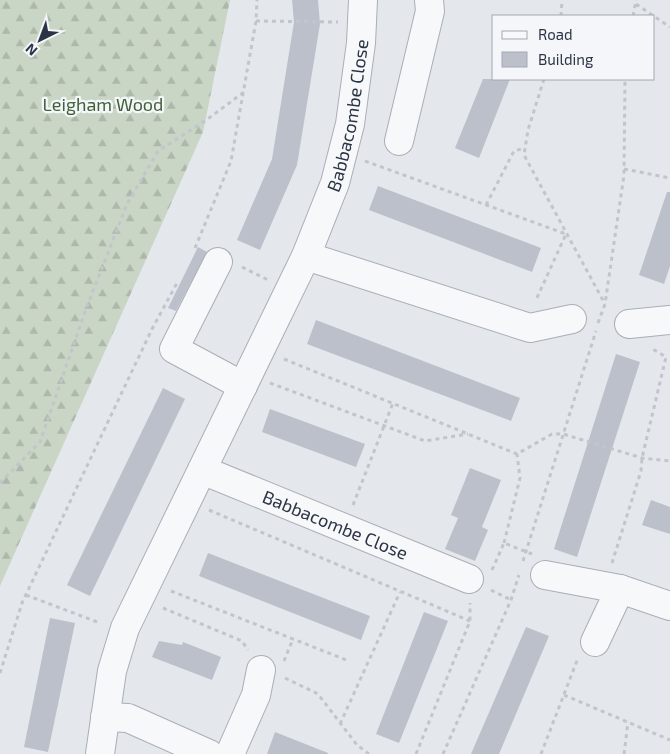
<svg xmlns="http://www.w3.org/2000/svg" width="670" height="754" viewBox="0 0 670 754" font-family="'Exo 2',sans-serif">
<defs>
<pattern id="forest-firs" width="22" height="20" patternUnits="userSpaceOnUse" patternTransform="scale(1.25)"><rect width="22" height="20" fill="#c9d6c5"/><path d="M5 1l3.5 6h-7zM16 11l3.5 6h-7z" fill="#adb8ab"/></pattern>
</defs>
<rect width="100%" height="100%" fill="#e4e7ec"/>
<path fill="url(#forest-firs)" d="M0 0H230L203 132 0 586Z"/>
<path fill="#bbc0ca" d="M292 0H318L320 24 297 165 260 250 237 240 272 159 294 22Z
M483 79H510L479 158 455 148Z
M378 186 541 248 532 272 369 210Z
M667 192H670V266L664 284 639 275Z
M198 247 207 252 176 311 168 308Z
M316 320 520 398 511 421 307 344Z
M616 354 640 362 577 557 554 549Z
M163 388 185 399 90 596 67 585Z
M270 409 365 444 356 467 262 432Z
M470 468 501 480 482 527 488 530 475 561 445 549 458 518 451 515Z
M651 500 670 507V534L642 525Z
M208 553 370 616 361 640 199 576Z
M424 612 448 621 399 743 376 734Z
M50 618 75 623 48 752 24 747Z
M526 627 549 636 499 754H471Z
M159 641 182 645 183 642 221 657 212 680 152 657Z
M275 732 328 753V754H267Z"/>
<g fill="none" stroke-linecap="round" stroke-linejoin="round">
<defs>
<g id="minor">
<path d="M399 141 430 11 429 0"/>
<path d="M306 256 530 328 572 319"/>
<path d="M218 262 174 349 243 386"/>
<path d="M629 324 670 320"/>
<path id="s1" d="M202 470 469 579"/>
<path d="M545 575 620 589 670 606"/>
<path d="M595 642 620 589"/>
<path d="M105 717 128 718 209 754"/>
<path id="s2" d="M100 754 112 671 125 628 306 256 335 183 350 124 361 43 363 0"/>
<path d="M230 754 256 695 261 670"/>
</g>
</defs>
<use href="#minor" stroke="#a9aeb7" stroke-width="30"/>
<path stroke="#c2c5cb" stroke-width="3" stroke-dasharray="4 4" stroke-linecap="butt" d="M636 4 670 27
M561 16 562 0
M633 16 636 0
M256 21 338 22
M544 79 528 130 524 155 605 304
M365 161 566 234 536 300
M624 169 670 178
M486 205 514 151 525 148
M195 248 231 161 256 21 257 0
M242 267 268 280
M598 323 605 304 624 175 625 79
M284 359 517 454 552 434H563L642 458 670 461
M270 383 425 441 468 434
M0 483 40 442 86 309 127 204 158 151 205 121 244 92
M353 505 393 403
M209 510 470 621
M504 543 520 478 517 454
M523 561 596 331
M612 563 641 471 642 458 666 357 651 348
M492 570 504 543 532 554
M491 590 511 600
M171 591 349 661
M26 595 100 623
M163 608 242 641 248 650
M284 661 293 639
M0 673 22 603 152 329 177 283
M285 678 318 694 357 745 369 754
M564 695 670 740
M340 724 400 592
M416 754 470 621V603
M443 754 511 600 519 575
M541 754 578 658
M624 754 628 722"/>
<use href="#minor" stroke="#f7f8fa" stroke-width="28"/>
</g>
<g text-anchor="middle" dominant-baseline="central" stroke-width="4.5" stroke-linejoin="round" paint-order="stroke">
<g font-size="18" fill="#3f6138" stroke="#f4f6f9">
<text x="103" y="104">Leigham Wood</text>
</g>
<g font-size="18" fill="#2b3445" stroke="#f4f6f9">
<text stroke="none"><textPath href="#s2" startOffset="690">Babbacombe Close</textPath></text>
<text stroke="none"><textPath href="#s1" startOffset="144">Babbacombe Close</textPath></text>
</g>
</g>
<rect x="492" y="15" width="162" height="65" fill="#f4f6f9" stroke="#a4a8b1"/>
<rect x="502" y="31" width="25" height="8" fill="#f7f8fa" stroke="#a4a8b1"/>
<text x="538" y="40" font-size="15" fill="#2b3445">Road</text>
<rect x="502" y="52" width="25" height="15" fill="#bbc0ca" stroke="#a4a8b1"/>
<text x="538" y="65" font-size="15" fill="#2b3445">Building</text>
<g transform="translate(40 40) rotate(222)" stroke="#f4f6f9" stroke-width="4" paint-order="stroke">
<path d="M0-4L9 19L0 12L-9 19Z" fill="#2b3445"/>
<text y="-8" font-size="14" font-weight="bold" text-anchor="middle" fill="#2b3445">N</text>
</g>
</svg>
